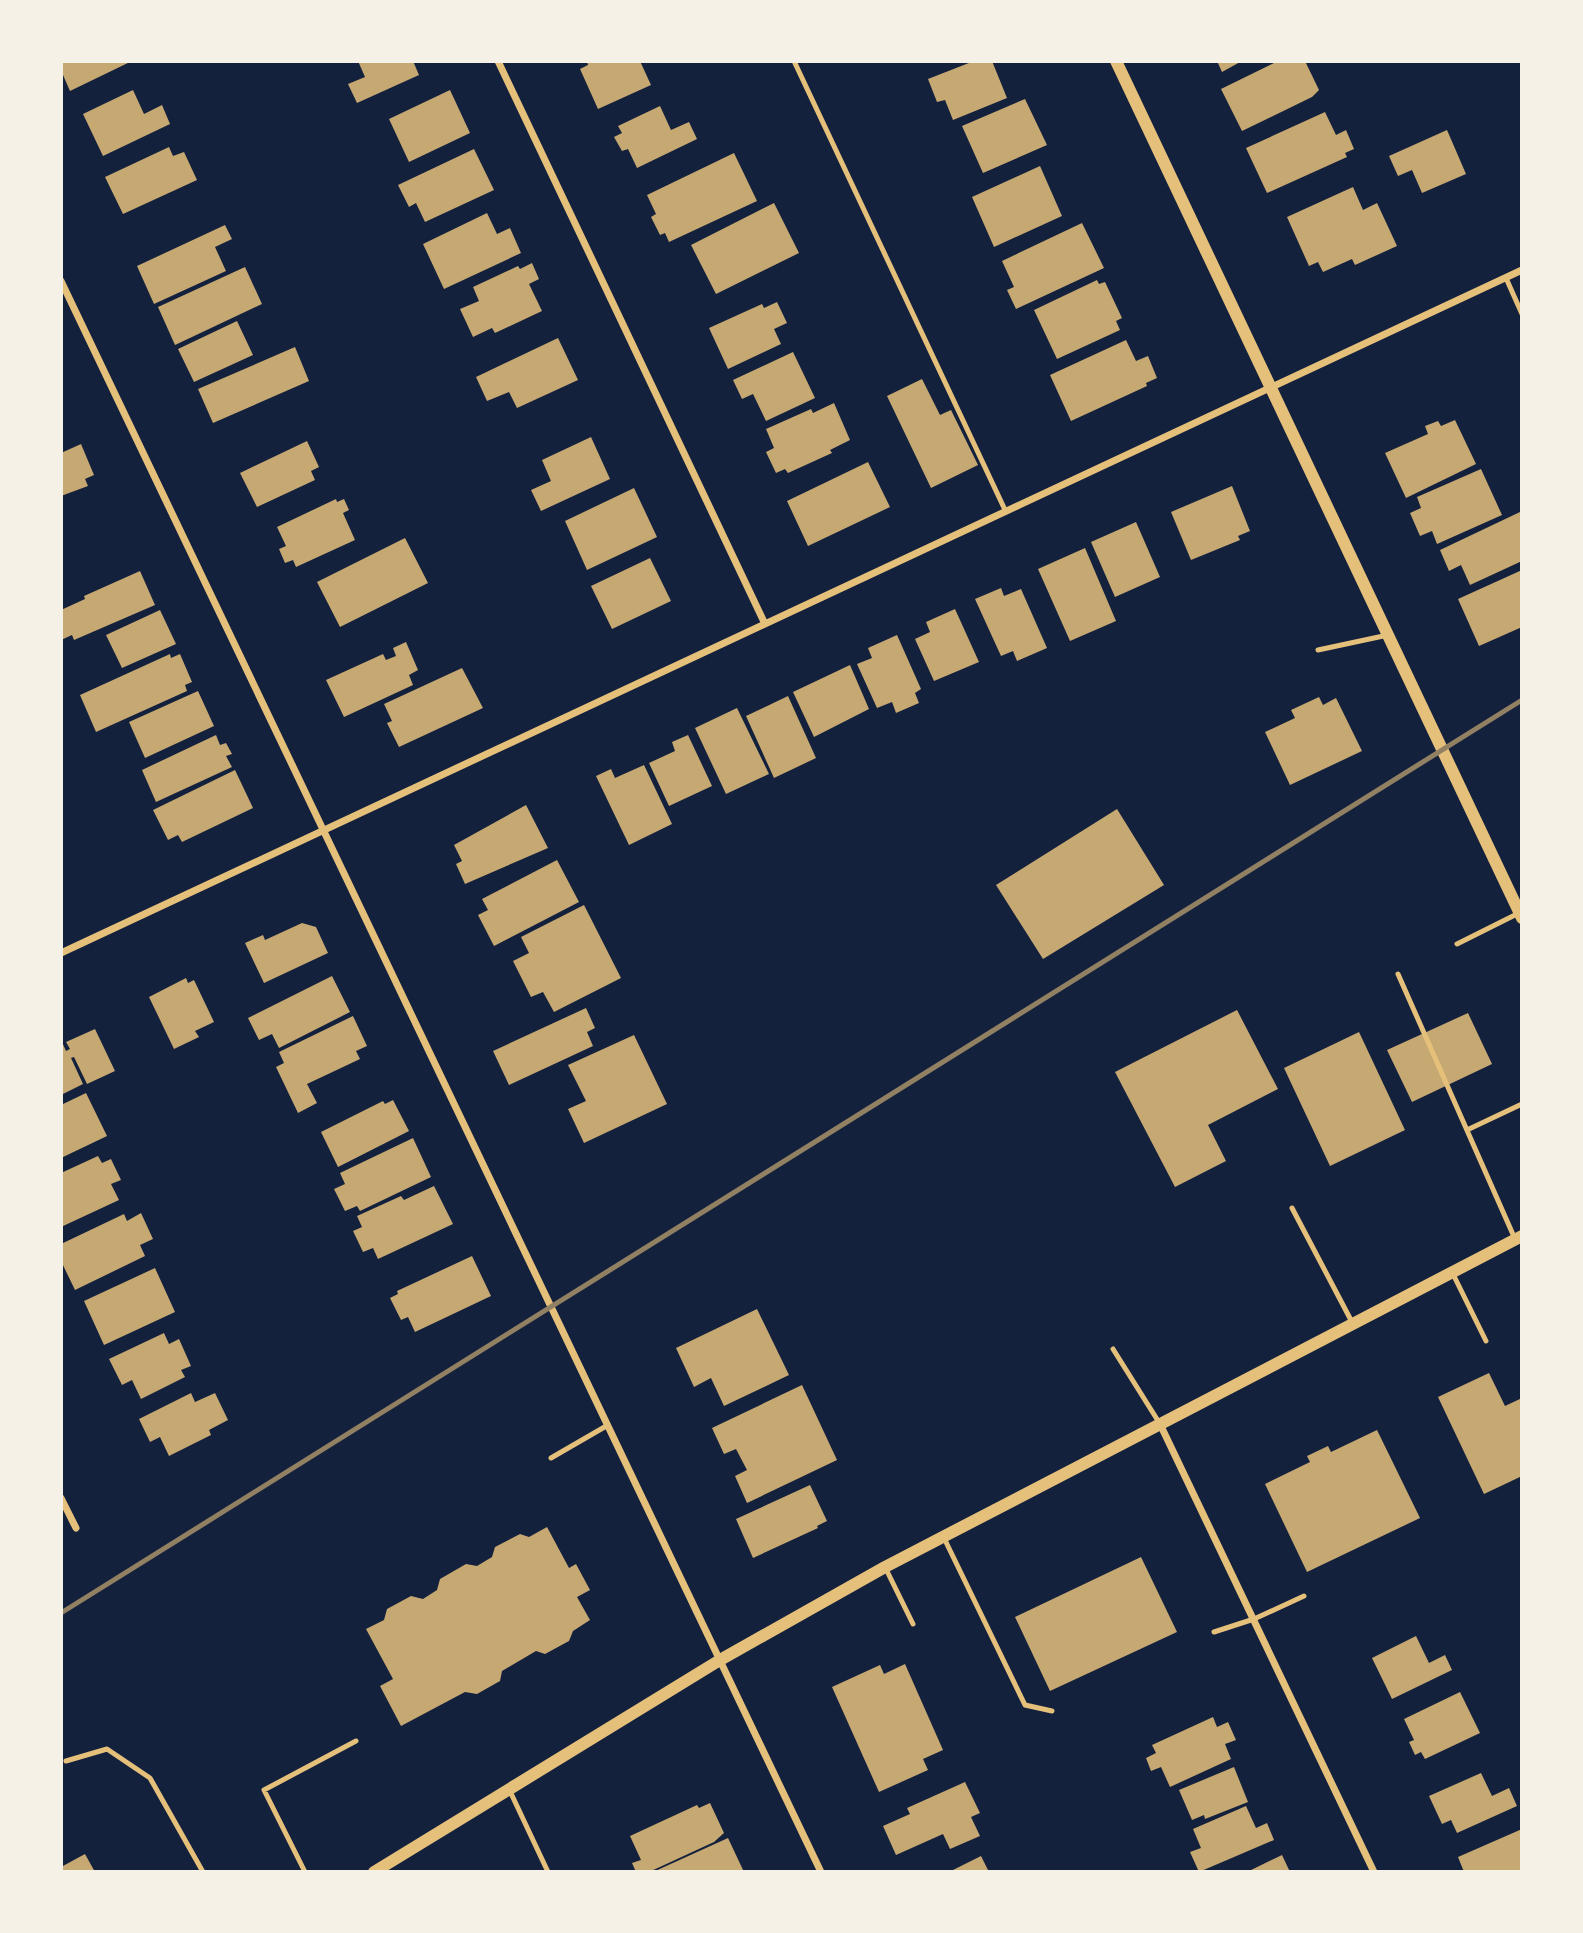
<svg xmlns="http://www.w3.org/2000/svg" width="1583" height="1933" viewBox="0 0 1583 1933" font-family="Overpass,sans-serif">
<rect width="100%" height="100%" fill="#14213d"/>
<path fill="#c6a872" d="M61 61H132L70 91 63 75 61 76Z
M358 61H413L419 75 357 103 348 84 365 77Z
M587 61H640L651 85 598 109 580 69 588 65Z
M974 61H992L1007 98 953 120 945 100 937 102 928 79Z
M1217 61H1242L1222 72Z
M1278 61H1305L1319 90 1312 97 1242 131 1221 89Z
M133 90 144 114 162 105 170 124 103 156 83 114Z
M450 90 470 133 409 162 389 119Z
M1025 99 1047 145 983 173 962 126Z
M660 106 671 130 689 122 697 139 637 168 628 149 622 151 614 137 622 133 618 126Z
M1325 112 1336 135 1346 130 1354 149 1345 153 1347 157 1267 193 1246 148Z
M1447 130 1466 174 1422 193 1412 170 1398 176 1389 156Z
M169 147 173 156 184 152 197 180 123 214 105 177Z
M474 149 494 190 425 222 416 203 409 207 398 185Z
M734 153 757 201 669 242 665 233 660 235 651 217 656 214 647 195Z
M1040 166 1062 216 994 247 972 197Z
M1353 187 1363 210 1377 203 1397 246 1355 265 1352 259 1323 272 1318 262 1309 266 1287 217Z
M774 203 799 253 716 294 691 245Z
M487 213 497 234 510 228 521 253 444 289 423 244Z
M1082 223 1104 268 1016 309 1007 290 1014 287 1002 261Z
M225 225 232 239 215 247 226 271 154 304 137 266Z
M532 263 539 279 529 284 542 311 495 333 492 328 473 337 460 309 479 301 473 287 518 266 520 269Z
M245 267 262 304 175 345 158 307Z
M1097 280 1099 284 1105 282 1122 318 1116 321 1120 330 1057 359 1034 310Z
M777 302 787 323 774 329 781 344 728 369 709 328 762 304 764 308Z
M237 321 253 355 194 382 178 349Z
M558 338 578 380 517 408 509 392 487 401 476 377Z
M1126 340 1136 361 1148 356 1157 378 1146 383 1147 386 1071 421 1050 375Z
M295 347 309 381 213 423 198 389Z
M793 352 815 398 766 421 753 394 742 399 733 380Z
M922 379 940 415 951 410 978 465 931 488 887 396Z
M834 403 850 440 830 450 832 453 788 473 785 469 776 473 766 452 774 448 766 429 811 409 813 413Z
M1455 420 1476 464 1406 498 1385 453 1428 434 1425 426 1438 421 1441 426Z
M591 437 610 479 541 511 531 490 551 481 542 460Z
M307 441 319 467 311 471 315 480 257 507 240 473Z
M81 444 94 475 85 479 88 486 61 496V453Z
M868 462 890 507 808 546 787 501Z
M1481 469 1502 515 1437 544 1432 531 1420 536 1410 513 1421 508 1417 497Z
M1232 486 1250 531 1238 536 1240 540 1191 560 1171 512Z
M634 488 657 537 587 570 565 521Z
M336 499 337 502 344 499 349 510 343 513 355 540 296 567 293 560 285 563 279 549 286 546 277 527Z
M1520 512 1522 561 1470 585 1461 565 1449 571 1440 550Z
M1136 522 1160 577 1115 597 1091 542Z
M405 538 428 583 340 627 317 582Z
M1085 548 1116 621 1070 641 1038 569Z
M650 558 671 601 612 629 591 586Z
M1522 570V627L1479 646 1458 599Z
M140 571 155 605 74 640 72 635 61 640V610L85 599 84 596Z
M1001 588 1004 596 1021 589 1047 648 1017 661 1013 651 1001 656 975 599Z
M955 609 979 662 934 681 915 639 930 632 926 622Z
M160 610 176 644 122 668 106 635Z
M897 635 921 689 915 693 919 703 896 713 892 702 877 708 857 664 872 658 868 648Z
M406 642 418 670 409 675 413 685 344 717 326 680 383 654 386 660 396 656 393 648Z
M170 654 171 658 180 654 192 682 185 685 187 691 96 732 80 695Z
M850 665 869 709 814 737 793 692Z
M462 668 483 708 399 747 387 723 392 721 384 704Z
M198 691 214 726 145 758 129 722Z
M788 696 816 758 774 778 746 716Z
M1319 697 1323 705 1336 698 1362 751 1290 785 1265 732 1295 718 1291 710Z
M737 708 769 774 726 794 695 728Z
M216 735 220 745 226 743 232 754 226 756 232 767 156 802 142 770Z
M688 735 712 786 669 806 649 763 675 751 672 742Z
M644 765 672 824 629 845 596 776 611 769 615 778Z
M235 770 253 808 182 842 178 835 168 840 153 810Z
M526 805 548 848 465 884 456 864 462 861 454 845Z
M1117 809 1164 885 1043 959 996 885Z
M557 860 579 902 494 946 478 915 488 910 482 899Z
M584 905 621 978 554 1012 543 992 531 997 513 961 529 953 521 937Z
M302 923 316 927 328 953 264 983 245 943 263 935 265 940Z
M332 976 350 1012 279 1048 272 1034 259 1040 248 1018Z
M186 978 188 983 194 980 214 1022 195 1031 199 1037 174 1049 149 997Z
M586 1008 595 1028 587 1032 593 1046 509 1085 493 1051Z
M1237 1010 1278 1089 1208 1125 1226 1161 1175 1187 1115 1072Z
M1468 1013 1492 1064 1412 1102 1387 1050Z
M353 1016 367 1046 356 1051 360 1059 307 1084 317 1103 298 1113 276 1067 284 1063 279 1052Z
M95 1029 115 1071 87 1084 74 1057 71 1058 83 1084 61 1095V1040L66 1051 70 1049 66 1042Z
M1359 1032 1405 1130 1330 1166 1284 1068Z
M634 1035 667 1104 584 1143 568 1109 586 1101 568 1065Z
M86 1093 107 1136 61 1158V1105Z
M393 1100 409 1131 338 1167 321 1132 383 1101 385 1104Z
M413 1138 431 1177 360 1211 357 1206 345 1211 334 1189 345 1184 340 1173Z
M98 1156 102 1163 111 1159 121 1180 111 1184 119 1200 61 1227V1173Z
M434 1186 453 1224 378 1259 373 1248 363 1252 353 1231 362 1227 357 1216 401 1196 404 1200Z
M141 1213 153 1239 140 1245 145 1256 75 1290 61 1261V1244L124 1214 127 1221Z
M472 1256 491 1296 415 1332 408 1317 401 1320 390 1298 398 1294 397 1291Z
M155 1268 175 1312 104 1345 84 1301Z
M757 1309 789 1375 724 1406 711 1378 694 1387 676 1348Z
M164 1333 169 1344 179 1339 191 1366 181 1370 185 1377 141 1399 132 1380 122 1385 109 1359Z
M1489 1373 1505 1406 1522 1398V1476L1484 1494 1438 1397Z
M802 1385 837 1460 747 1503 735 1476 747 1470 736 1449 724 1454 712 1428Z
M191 1393 195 1402 215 1393 228 1420 209 1430 211 1435 169 1456 160 1437 150 1442 139 1419Z
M1377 1430 1420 1518 1307 1572 1265 1484 1310 1462 1307 1456 1328 1446 1331 1452Z
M810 1485 827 1521 817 1526 818 1528 753 1558 736 1519Z
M547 1527 569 1568 576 1564 590 1590 577 1597 590 1620 573 1631 569 1641 545 1654 536 1651 502 1671 500 1681 477 1694 465 1692 401 1726 380 1686 393 1679 366 1629 384 1620 387 1609 411 1596 423 1599 437 1590 440 1579 466 1564 477 1566 492 1557 495 1547 520 1534 529 1537Z
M1141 1557 1177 1632 1050 1691 1015 1617Z
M1416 1636 1429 1663 1445 1655 1452 1670 1392 1699 1372 1658Z
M905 1664 943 1750 923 1759 928 1770 879 1792 832 1687 880 1665 884 1674Z
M1460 1692 1480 1733 1425 1759 1421 1752 1415 1755 1409 1742 1414 1740 1404 1719Z
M1213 1717 1217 1727 1228 1722 1236 1740 1225 1744 1231 1759 1170 1787 1161 1767 1151 1771 1146 1758 1156 1753 1152 1745Z
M1234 1767 1248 1802 1205 1819 1204 1815 1192 1820 1179 1790Z
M1481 1773 1492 1796 1509 1788 1517 1806 1457 1833 1451 1820 1442 1824 1429 1796Z
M965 1782 980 1813 971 1817 980 1836 950 1849 943 1834 896 1855 883 1826 910 1814 907 1808Z
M710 1803 724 1833 714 1842 649 1872H636L632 1863 641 1860 630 1836 697 1805 699 1808Z
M1246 1806 1256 1828 1267 1823 1274 1840 1199 1872 1190 1852 1201 1848 1193 1829Z
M1522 1829V1872H1464L1458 1857Z
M728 1838 744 1872H653Z
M85 1854 95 1872H61V1867Z
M1282 1855 1290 1872H1247Z
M981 1856 989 1872H949Z"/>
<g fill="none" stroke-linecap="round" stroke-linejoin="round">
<path stroke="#e5c07b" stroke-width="5" d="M794 61 1006 512
M1506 278 1522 314
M1318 650 1388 635
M1457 944 1519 913
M1398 974 1515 1239
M1467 1130 1522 1104
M1292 1208 1353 1324
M1452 1272 1486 1341
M1113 1349 1160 1424
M551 1458 608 1425
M944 1538 1025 1705 1052 1711
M885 1567 913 1624
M1214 1632 1254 1619 1304 1596
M66 1761 107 1749 150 1778 203 1872
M509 1789 548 1872
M305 1872 264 1790 356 1741"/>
<path stroke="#e5c07b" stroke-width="7" d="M498 61 765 624
M61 281 821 1872
M61 953 1522 270
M1160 1424 1374 1872
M61 1498 76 1528"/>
<path stroke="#e5c07b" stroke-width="12" d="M1116 61 1522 918
M374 1872 720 1660 885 1567 1522 1236"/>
<path stroke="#918062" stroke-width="5" d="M61 1613 1522 700"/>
</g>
<rect width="1583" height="1933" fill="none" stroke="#f6f1e7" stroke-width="126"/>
</svg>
